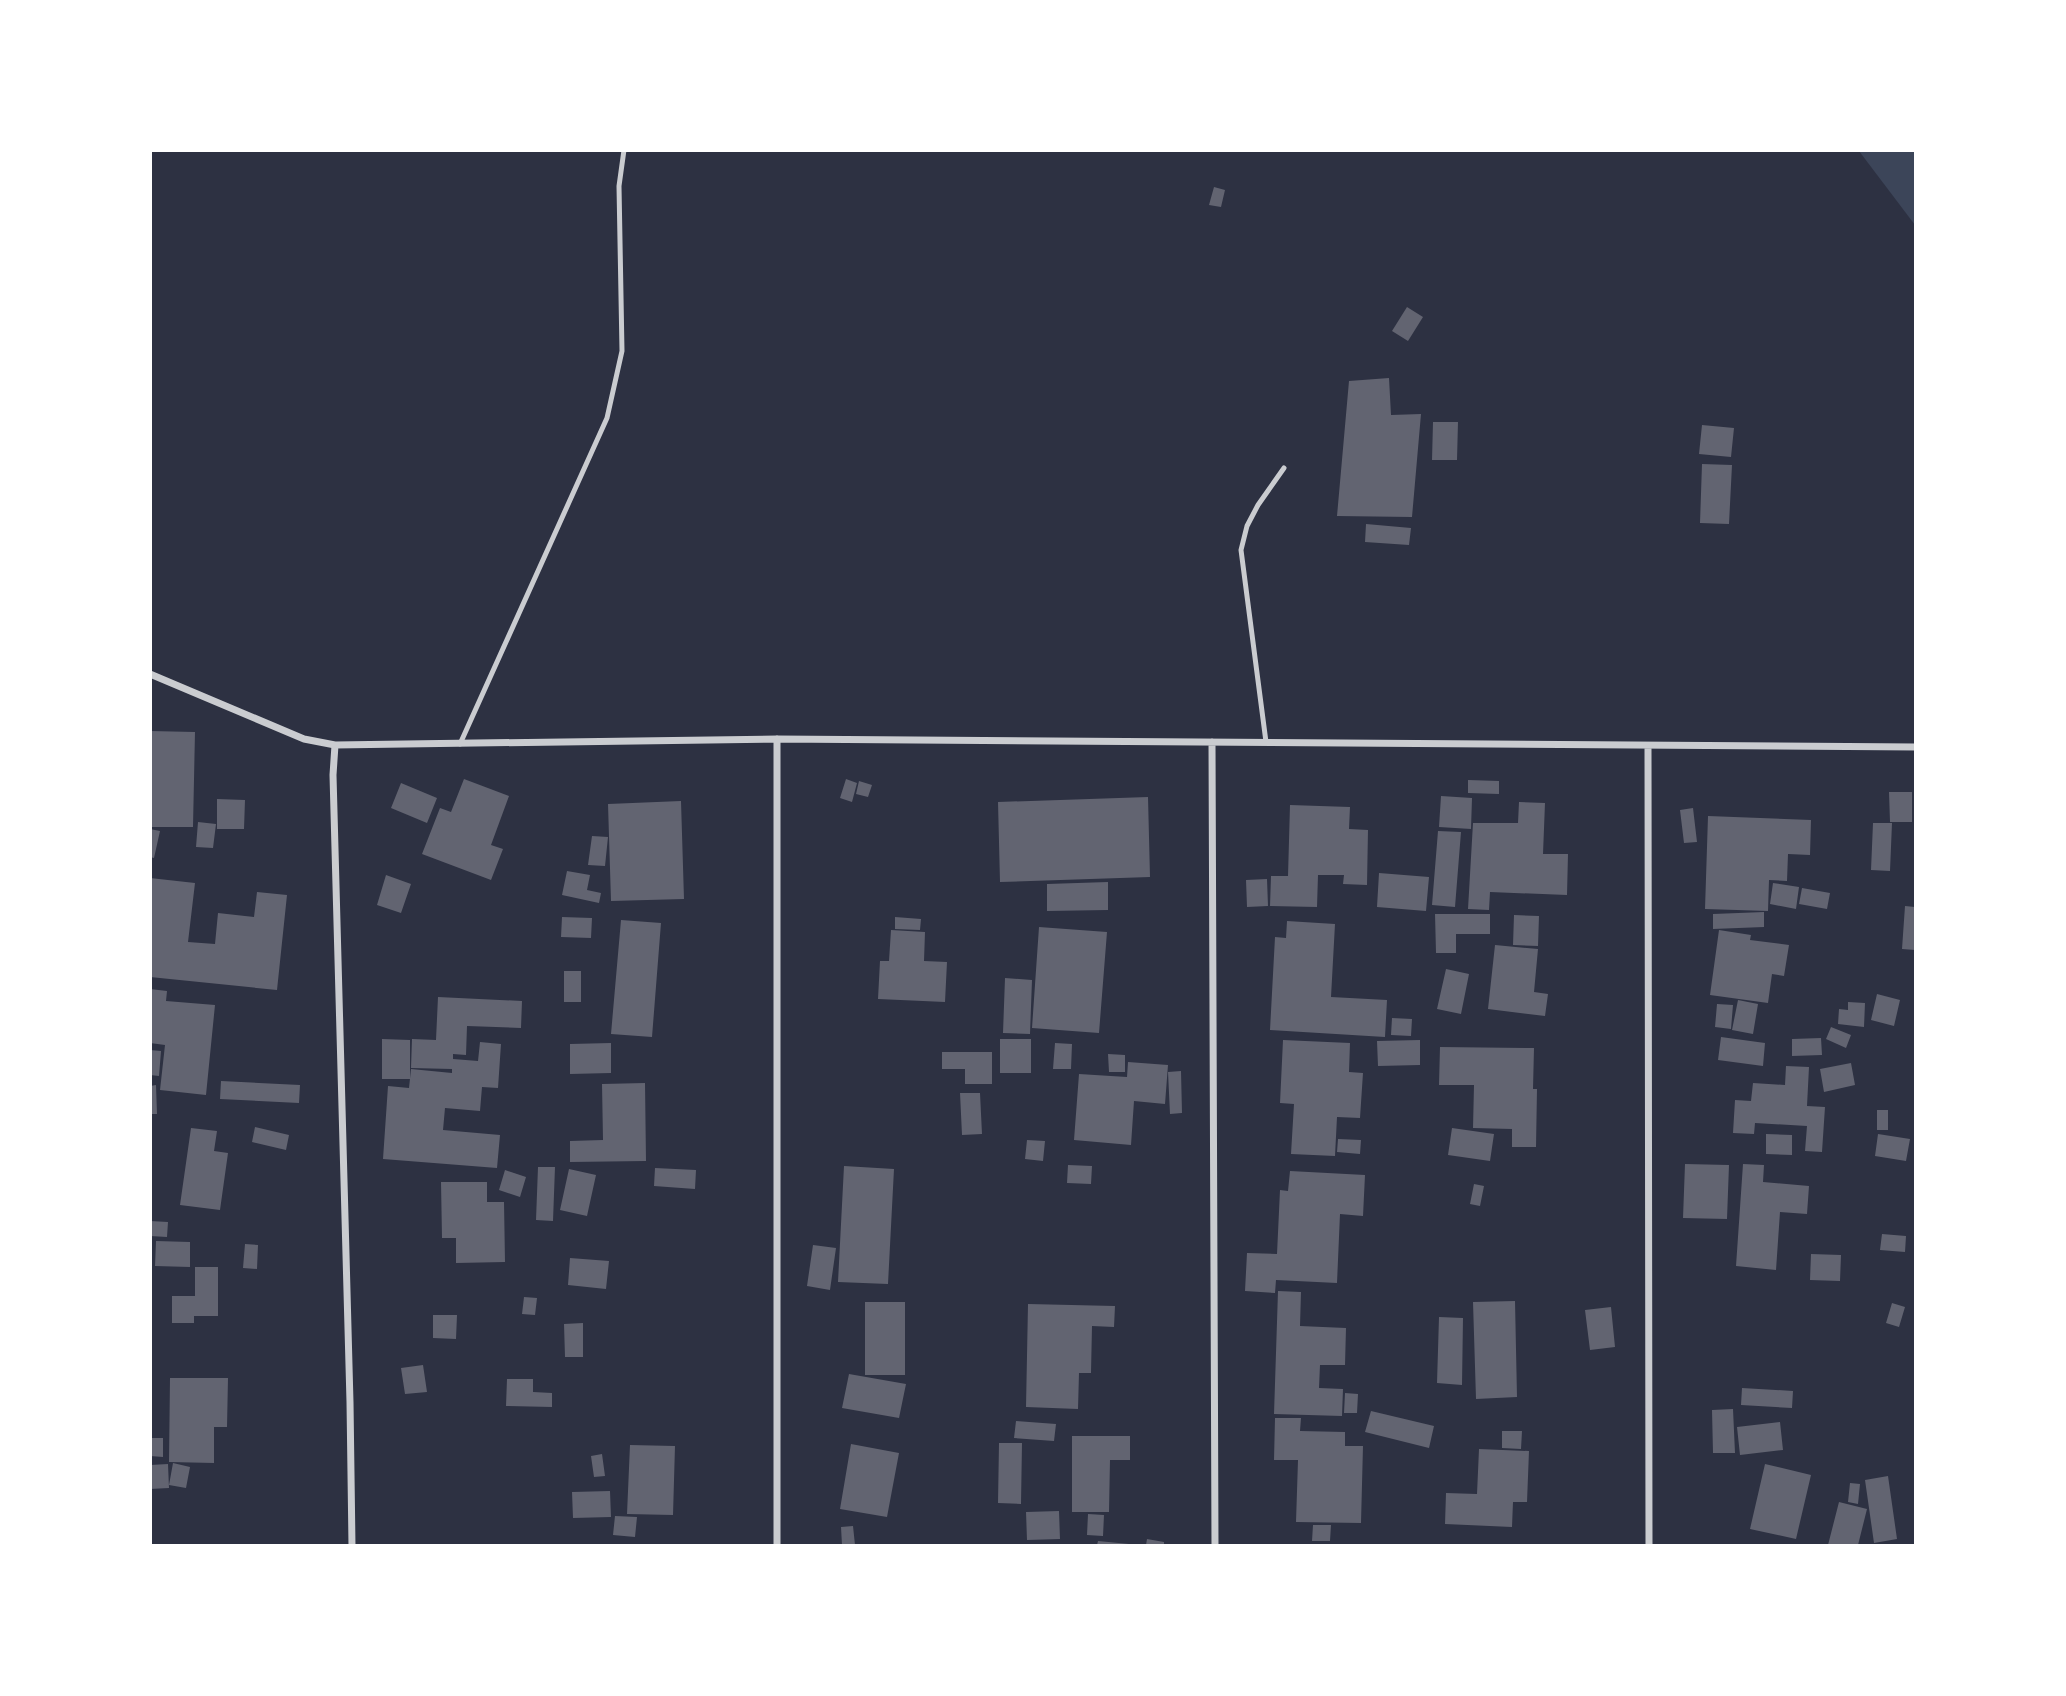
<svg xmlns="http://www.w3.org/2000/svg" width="2066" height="1696" viewBox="0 0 2066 1696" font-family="'Public Sans',sans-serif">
<rect width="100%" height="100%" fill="#2d3142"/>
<path fill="#3c4559" d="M1859 151H1915V225Z"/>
<path fill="#626471" d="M1214 187 1225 190 1221 207 1209 205Z
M1407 307 1423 317 1408 341 1392 331Z
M1389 378 1391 415 1421 414 1412 517 1337 516 1349 381Z
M1433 422H1458L1457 460H1432Z
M1702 425 1734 428 1731 457 1699 454Z
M1702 464 1732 465 1729 524 1700 523Z
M1366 524 1411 528 1409 545 1365 542Z
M150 731 195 732 193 827H150Z
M464 779 509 796 491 845 503 849 491 880 422 854 440 808 451 812Z
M846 779 857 783 852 802 840 798Z
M1468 780 1499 781V794L1468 793Z
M859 781 872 785 868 797 856 794Z
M401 783 437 798 427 823 391 808Z
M1889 792H1912V822H1890Z
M1441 796 1472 798 1471 829 1439 827Z
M1148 797 1150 877 1000 882 998 802Z
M217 799 245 800 244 829H217Z
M681 801 684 899 611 901 608 804Z
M1519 802 1545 803 1543 854H1568L1567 895 1490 892 1489 910 1468 909 1473 823H1518Z
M1290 805 1350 807 1349 829 1368 830 1367 885 1343 884 1344 875H1318L1317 907 1270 906 1271 876H1288Z
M1693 808 1697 842 1684 843 1680 810Z
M1708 816 1811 820 1810 855 1788 854 1787 881 1769 880 1768 911 1705 909Z
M198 822 216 824 213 848 196 847Z
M1873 823H1892L1890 871 1871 870Z
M150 829 160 831 154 858 150 857Z
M1438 831 1461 832 1455 907 1432 905Z
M592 836 608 837 605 866 588 865Z
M567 871 590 875 587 890 601 893 599 903 562 895Z
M1379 873 1429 877 1426 911 1377 907Z
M386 875 411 884 401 913 377 905Z
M150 878 195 883 188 942 215 944 218 913 254 917 257 892 287 895 277 990 150 977Z
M1267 879 1268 906 1247 907 1246 880Z
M1108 882V910L1047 911V884Z
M1773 883 1799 887 1796 909 1770 904Z
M1802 888 1830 893 1827 909 1799 904Z
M1905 906 1915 907V950L1902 949Z
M1764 912V927L1713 929V914Z
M1435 914H1490V934H1456V953H1436Z
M1514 915 1539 916 1538 946 1513 945Z
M562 917 592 918 591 938 561 937Z
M895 917 921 919 920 930 895 929Z
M621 920 661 923 652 1037 611 1034Z
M1287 921 1335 924 1331 997 1387 1000 1385 1037 1270 1030 1275 937 1286 938Z
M1039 927 1107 932 1099 1033 1032 1028Z
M891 930 925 932 924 961 947 962 945 1002 878 999 880 961H889Z
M1719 930 1751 935 1750 940 1789 945 1784 976 1772 974 1768 1003 1710 995Z
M1495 945 1538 949 1534 992 1548 994 1545 1016 1488 1009Z
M1446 969 1469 974 1461 1014 1437 1009Z
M564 971H581V1002H564Z
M1005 978 1032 980 1030 1034 1003 1033Z
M150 989 167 991 166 1001 215 1005 206 1095 160 1090 165 1045 150 1043Z
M1877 994 1900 1000 1894 1026 1871 1020Z
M438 997 522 1001 521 1028 467 1026 466 1055 453 1054V1059L478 1061 480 1042 501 1044 498 1088 482 1087 480 1111 445 1108 443 1130 500 1135 497 1168 383 1159 388 1086 409 1088 411 1069 452 1073V1069L411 1068 412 1039 436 1040Z
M1738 1000 1758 1004 1753 1034 1732 1030Z
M1848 1002 1865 1003 1864 1027 1838 1024 1839 1009 1848 1010Z
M1717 1004 1733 1005 1731 1029 1715 1027Z
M1392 1018 1412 1019 1411 1036 1391 1035Z
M1831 1027 1851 1035 1846 1048 1826 1039Z
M1721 1037 1765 1043 1763 1066 1718 1060Z
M1821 1038 1822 1055 1792 1056V1039Z
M382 1039 410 1040V1079H382Z
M1000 1039H1031V1073H1000Z
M1283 1040 1350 1043 1349 1072 1363 1073 1360 1118 1337 1117 1335 1156 1291 1154 1294 1104 1280 1103Z
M1420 1040V1065L1378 1066 1377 1041Z
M611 1043V1073L570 1074V1044Z
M1055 1043 1072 1044 1071 1069H1053Z
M1440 1047 1534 1048 1533 1089H1537L1536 1147H1512V1129L1473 1128 1474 1085H1439Z
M150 1050 161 1051 159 1076 150 1075Z
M942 1052H992V1084H965V1069H942Z
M1108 1054 1125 1055V1072H1109Z
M1128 1062 1168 1065 1165 1104 1134 1101 1131 1145 1074 1140 1079 1074 1127 1077Z
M1851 1063 1855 1085 1824 1092 1820 1069Z
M1786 1066 1809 1067 1807 1106 1825 1107 1822 1152 1805 1151 1807 1126 1755 1123 1754 1134 1733 1133 1735 1100 1751 1101 1753 1083 1785 1085Z
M1181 1071 1182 1113 1170 1114 1168 1072Z
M221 1081 300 1085 299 1103 220 1099Z
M645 1083 646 1161 570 1162V1141L603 1140 602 1084Z
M156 1085 157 1114H150V1086Z
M960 1093H980L982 1134 962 1135Z
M1877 1110H1888V1130H1877Z
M255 1127 289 1135 286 1150 252 1142Z
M191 1128 217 1131 214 1151 228 1153 220 1210 180 1205Z
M1452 1128 1494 1134 1490 1161 1448 1155Z
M1766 1134 1792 1135V1155L1766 1154Z
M1878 1134 1910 1139 1906 1161 1875 1156Z
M1338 1139 1361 1140 1360 1154 1337 1152Z
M1027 1140 1045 1141 1043 1161 1025 1159Z
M1685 1164 1729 1165 1727 1219 1683 1218Z
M1743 1164 1764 1165 1763 1182 1809 1186 1807 1214 1780 1212 1776 1270 1736 1266Z
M1068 1165 1092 1166 1091 1184 1067 1183Z
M844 1166 894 1169 888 1284 838 1282Z
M538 1167H555L553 1221 536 1220Z
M655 1168 696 1170 695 1189 654 1186Z
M569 1169 596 1175 587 1216 560 1210Z
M505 1170 526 1177 520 1197 499 1190Z
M1290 1171 1365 1175 1363 1216 1340 1214 1337 1283 1276 1280 1275 1293 1245 1291 1247 1253 1277 1254 1280 1190 1288 1191Z
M441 1182H487V1202H504L505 1262 456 1263V1238H442Z
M1474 1184 1484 1186 1480 1206 1470 1204Z
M150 1221 168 1222 167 1237 150 1236Z
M1882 1234 1906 1236 1905 1252 1880 1250Z
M156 1241 190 1242V1267L155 1266Z
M245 1244 258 1245 257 1269 243 1268Z
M813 1245 836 1248 830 1290 807 1286Z
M1811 1254 1841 1255 1840 1281 1810 1280Z
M570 1258 609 1261 606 1289 568 1285Z
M195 1267H218V1316H194V1323H172V1296H195Z
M1278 1291 1301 1292 1300 1326 1346 1328 1345 1365H1320L1319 1388 1343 1389 1342 1416 1274 1414Z
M524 1297 537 1298 535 1315 522 1314Z
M1515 1301 1517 1397 1476 1399 1473 1302Z
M865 1302H905V1375H865Z
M1892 1303 1905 1307 1899 1327 1886 1323Z
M1028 1304 1115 1306 1114 1327 1092 1326 1091 1373H1079L1078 1409 1026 1407Z
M1611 1307 1615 1347 1590 1350 1585 1310Z
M433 1315H457L456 1339 433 1338Z
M1439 1317 1463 1318 1462 1385 1437 1383Z
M583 1323V1357H565L564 1324Z
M423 1365 427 1392 405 1394 401 1368Z
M849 1374 906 1384 899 1418 842 1408Z
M170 1378H228L227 1427H214V1463L169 1462Z
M507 1379H533V1392L552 1393V1407L506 1406Z
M1742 1388 1793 1391 1792 1408 1741 1405Z
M1345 1393 1358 1394 1357 1413H1344Z
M1733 1409 1735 1453H1713L1712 1410Z
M1371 1411 1434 1426 1429 1448 1365 1432Z
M1275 1418H1301L1300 1431 1345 1432V1446H1363L1361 1523 1296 1522 1298 1460H1274Z
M1016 1421 1056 1424 1054 1441 1014 1438Z
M1780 1422 1783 1450 1740 1455 1737 1427Z
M1502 1431H1522L1521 1449 1502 1448Z
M1072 1436H1130V1460H1110L1109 1512H1072Z
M150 1438H163V1457L150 1456Z
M999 1443H1022L1021 1504 998 1503Z
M851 1444 899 1453 887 1517 840 1509Z
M630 1445 675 1446 673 1515 627 1514Z
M1479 1449 1529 1451 1527 1502H1513L1512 1527 1445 1524 1446 1493 1477 1494Z
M602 1454 605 1476 594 1477 591 1456Z
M173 1463 190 1467 186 1488 169 1485Z
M168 1464 169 1488 150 1489V1465Z
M1765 1464 1811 1475 1796 1539 1750 1529Z
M1888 1476 1897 1539 1874 1543 1865 1480Z
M1850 1483 1860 1484 1858 1504 1848 1502Z
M610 1491 611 1517 573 1518 572 1492Z
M1839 1502 1867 1509 1858 1545H1828Z
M1059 1511 1060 1539 1027 1540 1026 1512Z
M1088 1514 1104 1515 1103 1536 1087 1535Z
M615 1516 637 1517 635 1537 613 1535Z
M1313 1525H1331L1330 1541H1312Z
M853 1526 855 1545H842L841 1527Z
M1147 1539 1164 1542V1545H1146Z
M1098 1541 1129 1544V1545H1097Z"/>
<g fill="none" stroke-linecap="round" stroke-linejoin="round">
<path stroke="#caccd0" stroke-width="5" d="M1266 742 1241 550 1247 526 1258 505 1284 468
M460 744 607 418 622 351 619 186 624 150"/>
<path stroke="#caccd0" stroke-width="7" d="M150 674 304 739 335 745 777 739 1916 747
M777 739V1546
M1212 742 1215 1546
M335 745 333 775 350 1402 352 1546
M1648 746 1649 1546"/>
</g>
<rect width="2066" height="1696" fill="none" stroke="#ffffff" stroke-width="304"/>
</svg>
